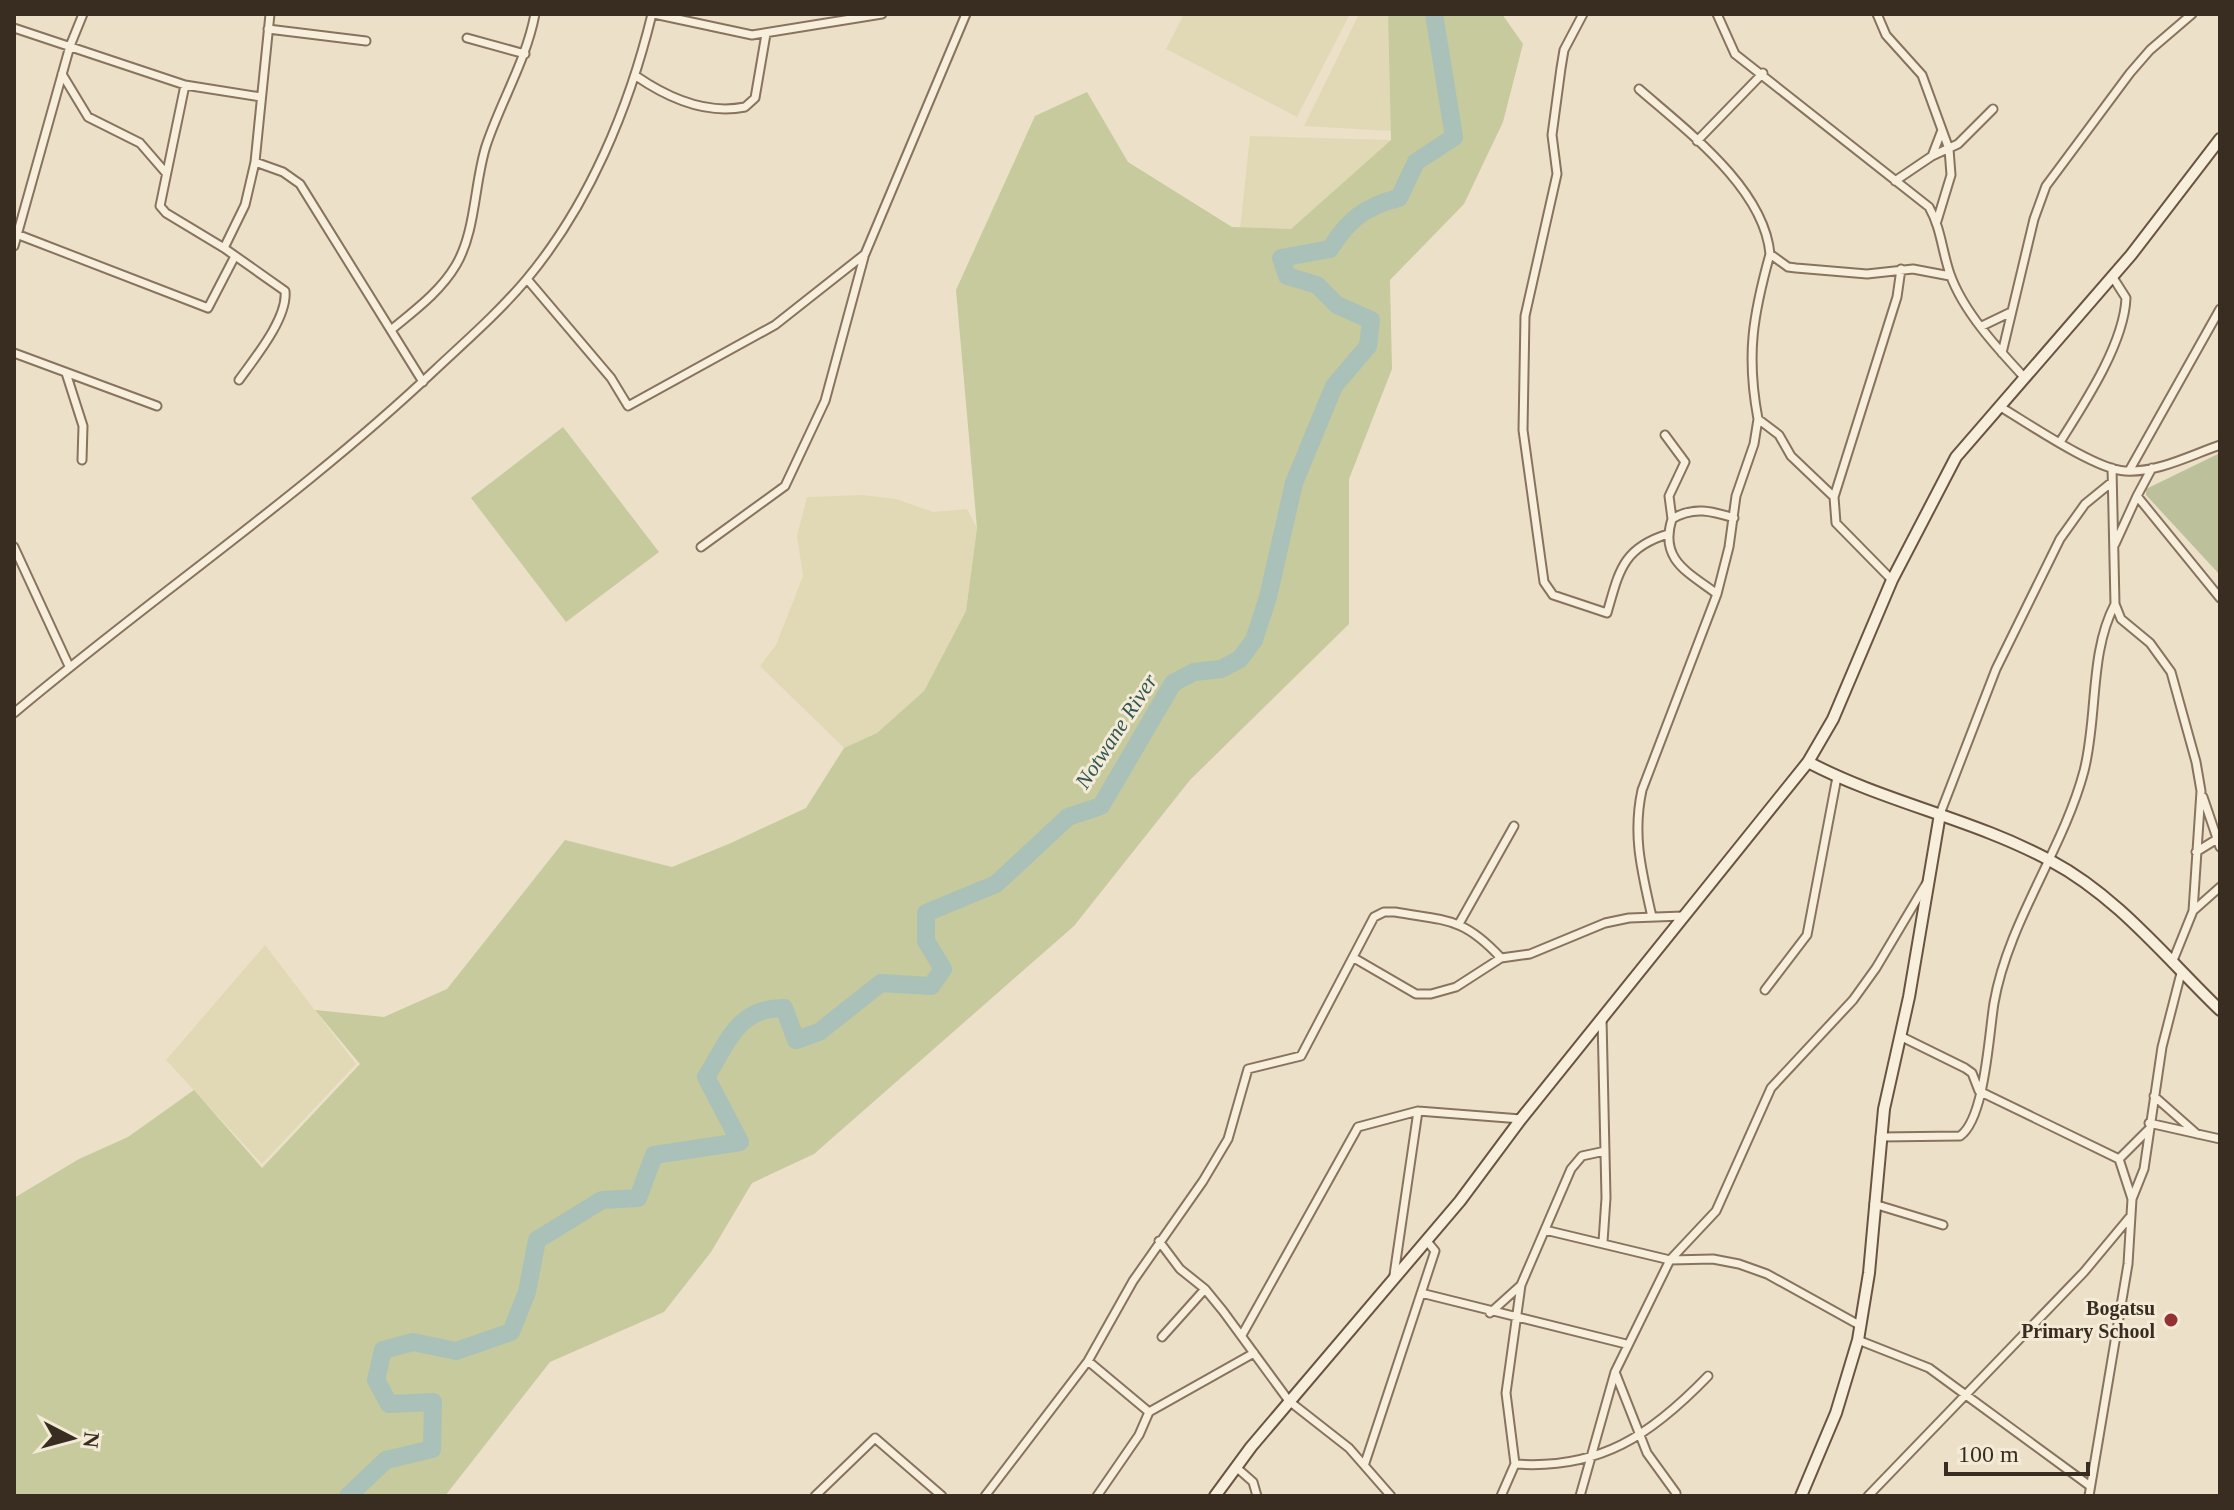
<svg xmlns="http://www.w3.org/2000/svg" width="2234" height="1510" viewBox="0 0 2234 1510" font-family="Georgia,serif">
<rect width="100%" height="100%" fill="#ece0c8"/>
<path fill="#e1d9b6" d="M1184 14H1350L1297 117 1166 49Z
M1359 14H1388L1391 131 1304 126Z
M1250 136 1391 140 1291 229 1240 228Z
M863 495 896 499 933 512 967 509 977 528 966 611 924 691 877 733 844 748 760 666 776 645 803 576 797 536 807 497Z
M265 945 356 1064 262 1164 166 1060Z"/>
<path fill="#c6ca9c" d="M1388 14H1502L1523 44 1503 122 1464 204 1390 280 1392 369 1349 479V624L1190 780 1074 926 814 1154 752 1183 711 1252 664 1312 550 1362 445 1496H14V1198L79 1159 128 1137 194 1090 262 1168 360 1064 315 1010 384 1017 447 989 565 840 672 867 731 843 806 808 844 748 877 733 924 691 966 611 977 528 956 290 1035 116 1087 92 1128 162 1232 227 1291 229 1391 140Z
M563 427 659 552 566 622 471 498Z"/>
<path fill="#bcc09b" d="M2220 453V575L2146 495V489Z"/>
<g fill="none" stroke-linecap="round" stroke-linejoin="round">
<path stroke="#a9c1b9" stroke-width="18" d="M348 1496 386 1460 432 1449 433 1402 389 1404 376 1380 383 1350 413 1342 456 1351 511 1332 527 1292 537 1240 602 1200 638 1198 654 1155 740 1142 706 1077C729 1041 737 1008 784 1008L796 1040 819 1032 881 983 931 986 943 969 926 941V913L996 884 1068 817 1101 806 1173 683 1194 672 1221 669 1240 659 1254 640 1268 597 1294 483 1334 386 1368 346 1371 320 1337 305 1317 285 1287 276 1281 258 1330 249C1348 220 1365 206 1399 198L1416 162 1454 137 1434 14"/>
<defs>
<path id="street" d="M270 14 255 162 283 172 300 184 423 382
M654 14 752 35 882 14
M1583 14 1564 50 1561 68 1552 135 1557 174 1525 316 1523 430 1544 582 1553 595 1607 613C1619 572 1622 548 1668 534
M1717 14 1735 54 1929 207C1941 228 1942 251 1950 274 1963 311 1997 348 2024 377
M1877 14 1886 35 1922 75 1949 149 1951 175 1937 221
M14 28 185 85 261 97
M268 29 366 41
M467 38 525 54
M62 74 88 117 140 143 166 173
M636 76C668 98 705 115 745 107L755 98 766 34
M185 85 160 206 166 213 224 248 285 291C288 318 254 359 239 380
M1639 89C1686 130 1764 188 1770 254L1788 267 1796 268 1867 274 1913 269 1950 276
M1697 141 1763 73
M1932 156 1958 144 1993 109
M1895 181 1932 156 1942 130
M19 235 208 308 235 256
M14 246 70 46 83 14
M224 248 245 205 255 162
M1770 254C1753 315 1746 355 1758 419L1779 435 1791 456 1834 497
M527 279 611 378 628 406 775 325 865 254 966 14
M1982 326 2009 313
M391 330C415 310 440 292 456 265 476 231 474 184 486 146 501 101 526 61 535 14
M14 353 157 406
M2002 353 2034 219 2046 186 2130 73 2150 50 2192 14
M66 373 83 426 82 460
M1999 406C2026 422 2096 470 2125 471 2157 473 2191 455 2220 445
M1665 435 1685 462 1669 496 1672 519
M2060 442C2084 404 2124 344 2126 298L2112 276
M2112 468 2115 604 2121 619 2150 643 2171 672 2196 762 2201 791 2193 911 2172 963
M2152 468 2137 496 2220 598
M2129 471 2220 309
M2115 544 2137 496
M14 547 69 666
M701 547 785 486 825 401 864 257
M1892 580 1836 523 1834 497 1897 297 1901 269
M1717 594C1688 572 1659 560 1672 519 1693 506 1712 511 1734 518
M14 713C153 596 304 494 436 369 467 340 499 312 526 280 589 205 629 108 652 14
M2203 797 2220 847
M1940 814 1996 669 2060 539 2085 504 2112 482
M2196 852 2217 839
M2193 911 2220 887
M1652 917C1642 872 1632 836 1642 790L1717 594 1729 547 1736 496 1754 444 1758 419
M1460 922 1514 826
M1354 958 1416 994H1431L1456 987 1501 958 1530 954 1605 923 1629 918 1683 916
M1765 990 1807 935 1837 777
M1602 1018 1606 1198 1603 1242
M1900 1036 1965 1068 1972 1073 1979 1091 2119 1159 2132 1199 2128 1264 2089 1496
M2154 1096 2197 1134
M2149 1123 2220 1139
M1880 1137 1960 1136C1985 1119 1989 1033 1994 1003 2008 922 2063 850 2084 771 2098 717 2089 653 2115 604
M2119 1159 2148 1130
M2132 1199 2144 1169 2162 1047 2181 973
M1874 1204 1943 1225
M1545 1230 1670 1260 1713 1259 1739 1264 1767 1274 1861 1326
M1159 1241 1180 1269 1205 1289 1223 1311 1289 1401 1349 1448 1391 1496
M1394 1275 1418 1111
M1421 1293 1626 1344
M1490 1313 1521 1285
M1242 1335 1358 1127 1418 1111 1521 1119
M1162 1337 1205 1289
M1858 1340 1929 1368 2090 1486
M1088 1361 1149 1412
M1615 1372 1647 1453 1676 1493
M1365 1463 1435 1251 1426 1240
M1515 1464C1600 1470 1651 1435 1708 1376
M1236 1467 1253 1482 1257 1496
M815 1496 875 1438 942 1496
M985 1496 1088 1361 1133 1281 1203 1181 1228 1139 1248 1069 1301 1056 1374 917 1384 912H1395C1447 921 1463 917 1501 958
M1097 1496 1139 1435 1149 1412 1254 1353
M1501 1496 1515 1464 1506 1393 1521 1285 1571 1169 1582 1156 1605 1151
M1580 1496 1615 1372 1670 1260 1716 1211 1771 1088 1853 1000 1876 968 1926 884
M1868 1496 2084 1272 2129 1218"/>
<path id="secondary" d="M1808 762C1886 803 1974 819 2051 861 2117 896 2167 959 2220 1010
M1215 1496 1251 1447 1460 1201 1521 1119 1808 762 1833 719 1892 580 1956 457 2131 255 2220 139
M1801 1496 1836 1413 1858 1340 1869 1273 1884 1109 1909 997 1940 814"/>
</defs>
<use href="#street" stroke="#87735e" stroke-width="11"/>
<use href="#secondary" stroke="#695441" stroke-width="14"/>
<use href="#street" stroke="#f7eedb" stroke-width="7"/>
<use href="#secondary" stroke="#f7eedb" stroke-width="10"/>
</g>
<circle fill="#933134" stroke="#f4ebd7" stroke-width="3" cx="2171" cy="1320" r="8"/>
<g text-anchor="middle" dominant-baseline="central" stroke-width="6" stroke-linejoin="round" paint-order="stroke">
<g font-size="20" font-weight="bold" fill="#392c21" stroke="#f4ebd7" text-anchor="end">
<text x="2155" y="1308">Bogatsu<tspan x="2155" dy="23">Primary School</tspan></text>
</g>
<g font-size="22" font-style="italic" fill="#315754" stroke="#f4ebd7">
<text transform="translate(1116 731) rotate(-57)">Notwane River</text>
</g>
</g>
<rect width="2234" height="1510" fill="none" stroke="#392c21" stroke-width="32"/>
<g transform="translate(72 1438) rotate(96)" stroke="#f4ebd7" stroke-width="6" paint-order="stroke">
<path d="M0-6L14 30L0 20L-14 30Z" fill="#392c21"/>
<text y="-12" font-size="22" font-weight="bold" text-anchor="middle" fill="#392c21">N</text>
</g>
<path d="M1946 1462v12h142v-12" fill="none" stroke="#392c21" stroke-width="4"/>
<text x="1958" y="1462" font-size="24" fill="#392c21" stroke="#f4ebd7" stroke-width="6" paint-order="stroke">100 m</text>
</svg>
